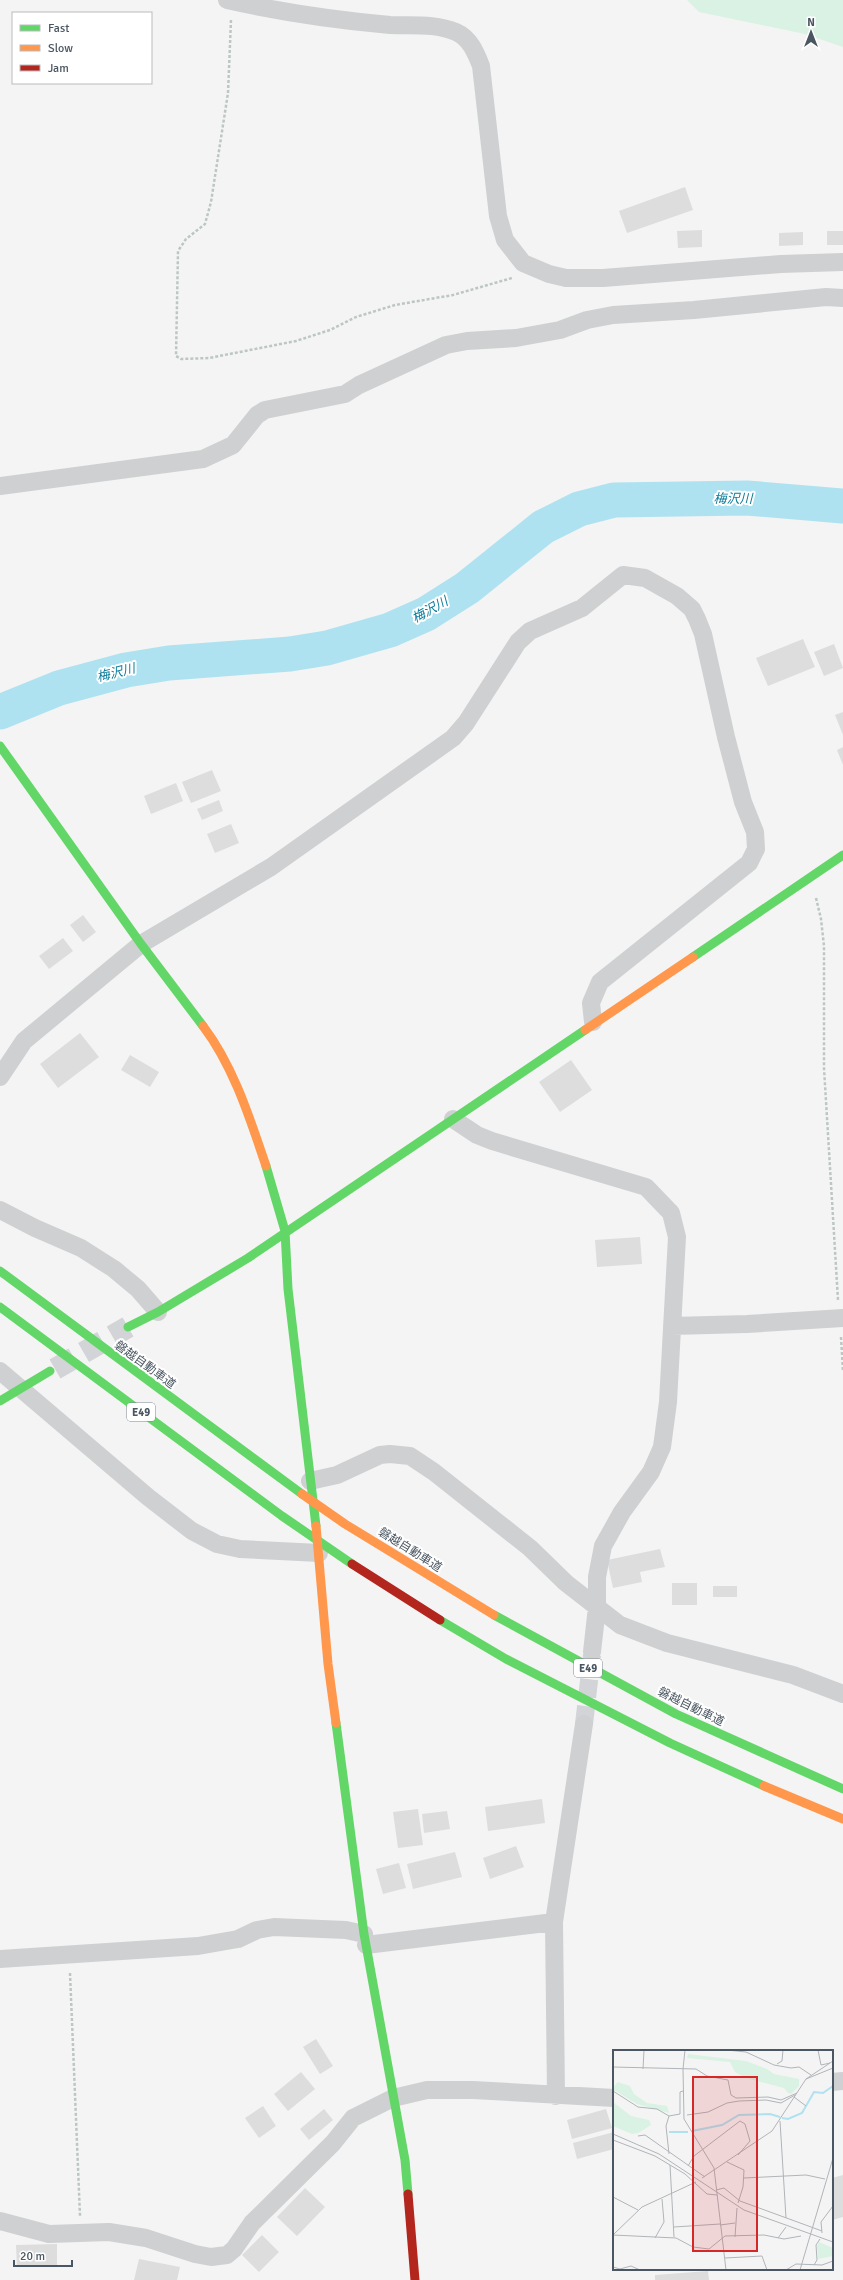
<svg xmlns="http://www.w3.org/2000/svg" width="843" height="2280" viewBox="0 0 843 2280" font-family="Signika,'Noto Sans JP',sans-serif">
<rect width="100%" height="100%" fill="#f4f4f4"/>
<path fill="#d9f2e3" d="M687 0H843V47L805 34 699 12Z"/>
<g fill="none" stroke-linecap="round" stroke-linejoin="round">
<path stroke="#aee2f0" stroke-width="35" d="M0 712 59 688 126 670 169 663 290 654 327 648 390 630 426 614 467 588 543 527 579 509 614 500 747 498 843 506"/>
</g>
<path fill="#ddddde" d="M685 187 693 210 627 233 619 211Z
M702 230V247L678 248 677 231Z
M827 231H843V245H827Z
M803 232V245L779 246V233Z
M803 639 815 667 768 686 756 658Z
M834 644 843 668 824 676 814 652Z
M843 712V735L835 715Z
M843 747V765L837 750Z
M212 770 221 791 191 803 182 782Z
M176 783 183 801 151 814 144 796Z
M219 800 223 811 202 820 197 809Z
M231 824 239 843 215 853 207 834Z
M83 915 96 932 83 942 70 925Z
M63 938 73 951 49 969 39 956Z
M80 1033 99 1057 58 1088 40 1064Z
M130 1055 159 1072 150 1087 121 1070Z
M571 1060 592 1090 560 1112 539 1082Z
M640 1237 642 1264 597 1267 595 1240Z
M660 1549 665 1567 640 1572 642 1582 613 1588 607 1560Z
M672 1583H697V1605H672Z
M713 1586H737V1597H713Z
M542 1799 545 1823 488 1831 485 1807Z
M418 1809 423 1845 398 1848 393 1812Z
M447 1811 450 1829 424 1833 422 1814Z
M516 1846 524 1867 490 1879 483 1858Z
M455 1852 462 1877 413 1889 407 1864Z
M399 1863 406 1888 383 1894 376 1869Z
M316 2039 333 2066 320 2074 303 2047Z
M301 2072 315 2089 288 2111 274 2094Z
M263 2106 276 2126 259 2138 245 2118Z
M324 2109 333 2120 309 2140 300 2129Z
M606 2109 612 2128 572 2139 567 2120Z
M614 2132V2149L577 2159 573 2143Z
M843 2175V2217L832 2220V2178Z
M305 2188 325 2207 297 2236 277 2217Z
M262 2235 279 2252 259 2272 242 2255Z
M57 2244V2266L17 2267 16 2245Z
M139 2259 180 2267 177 2280H134Z
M708 2271 709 2280H655V2275Z"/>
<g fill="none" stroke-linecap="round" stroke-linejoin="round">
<path stroke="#d2d4d7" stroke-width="18" stroke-dasharray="18 9" stroke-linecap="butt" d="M584 1724 592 1655"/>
<path stroke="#d2d4d7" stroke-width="22" stroke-dasharray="22 11" stroke-linecap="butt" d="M55 1369 128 1327"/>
<path stroke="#bcc7c4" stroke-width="2.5" stroke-dasharray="3 2" stroke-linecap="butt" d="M231 20 228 93 211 202 205 224 186 239 178 251 176 356 181 359 209 358 296 341 330 330 356 317 395 305 453 295 512 278
M816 898 821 919 824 946V1068L838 1300
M841 1337 843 1372
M70 1973 80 2216"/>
<path stroke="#ced0d2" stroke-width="18" d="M227 0C280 12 335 20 390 25 412 26 435 23 456 32 470 38 476 53 481 66L498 216 505 240 523 263 549 274 566 278H603L781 264 843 262
M0 486 203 459 233 445 257 415 265 410 345 394 359 385 446 345 467 341 516 338 560 330 587 320 613 315 694 310 826 297 843 298
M0 1077 24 1041 141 944 271 867 453 738 466 723 518 642 530 631 582 608 623 575 645 578 677 596 692 609 697 619 703 634 726 737 743 802 755 832 756 849 749 863 600 982 591 1003 593 1022
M453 1119 477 1135 492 1141 646 1187 671 1213 677 1237 668 1402 662 1447 651 1472 622 1512 603 1546 597 1577V1607L592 1652
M0 1210 35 1228 81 1248 114 1269 138 1289 158 1312
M672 1326 747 1324 843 1318
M0 1371 148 1497 192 1531 217 1544 240 1549 319 1553
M310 1481 337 1475 380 1455 390 1454 410 1456 434 1472 530 1548 566 1583 620 1625 667 1643 793 1675 843 1694
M366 1945 554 1922
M0 1959 198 1946 238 1939 257 1930 274 1927 346 1930 364 1934
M832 2082 843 2081
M556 2096 554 1922 584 1724
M0 2221 49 2234 109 2232 146 2238 195 2254 211 2257 227 2255 234 2249 252 2223 333 2143 353 2118 393 2098 427 2090H473L614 2098"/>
<path stroke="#63d668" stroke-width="9" d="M0 746 141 944 203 1026
M693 957 843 855
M266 1166 285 1231 288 1289 316 1526
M0 1271 302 1494
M0 1307 282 1516 352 1564
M128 1327 158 1312 248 1258 585 1030
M0 1401 50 1371
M494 1615 676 1714 843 1789
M440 1620 506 1659 670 1743 764 1786
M336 1723 364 1934 405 2160 408 2194"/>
<path stroke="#ff974d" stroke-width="9" d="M203 1026C234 1067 250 1119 266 1166
M585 1030 693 957
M302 1494 345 1524 494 1615
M316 1526 328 1664 336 1723
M764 1786 843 1819"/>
<path stroke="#b3261e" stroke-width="9" d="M352 1564 440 1620
M408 2194 415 2280"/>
</g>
<g text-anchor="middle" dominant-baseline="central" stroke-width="4" stroke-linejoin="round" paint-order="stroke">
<g fill="#fff" stroke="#808990" stroke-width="1">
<rect x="127" y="1403" width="28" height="18" rx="3"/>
<rect x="574" y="1659" width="28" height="18" rx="3"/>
</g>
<g font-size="11" font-weight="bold" fill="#4a5661">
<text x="141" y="1412">E49</text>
<text x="588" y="1668">E49</text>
</g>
<g font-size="12" fill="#4a5661" stroke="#fff">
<text transform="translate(145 1365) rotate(36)">磐越自動車道</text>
<text transform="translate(410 1550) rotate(32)">磐越自動車道</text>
<text transform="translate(691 1707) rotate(26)">磐越自動車道</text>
</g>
<g font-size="13" font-style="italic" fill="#0c7c9b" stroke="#fff">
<text x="733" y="499">梅沢川</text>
<text transform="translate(430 610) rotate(-29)">梅沢川</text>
<text transform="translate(116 673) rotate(-14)">梅沢川</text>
</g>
</g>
<g transform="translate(613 2050)">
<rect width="220" height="220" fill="#f4f4f4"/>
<path d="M75 4 133 11 154 19 161 24 186 29V36L178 44 175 43 171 38 133 28 122 22 117 12 74 8ZM5 32 17 36 21 44 34 53 54 56 56 63 24 54 1 40 0 37ZM0 52 18 66 36 70 38 75 25 83 19 84 0 76ZM206 192 220 198V206L205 209 204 196Z" fill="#d9f2e3"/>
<path fill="none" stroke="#aee2f0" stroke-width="2" d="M169 68 175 69 189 63 201 42 210 43 220 36M79 81 109 75 126 65 157 64 167 67M56 82H75"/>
<path fill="none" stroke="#b0b5b9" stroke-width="1" d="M72 0 70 19 71 69 101 118 113 220M114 0 133 2 161 15 178 18 186 17 198 25M205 0 208 15 217 13M164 14 169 11 170 0M0 17 83 19 94 26 115 30 118 45 123 48 155 47 168 50 184 43M30 19 31 0M193 29 220 18M0 41 25 57 44 59 56 66 67 64V42L70 41M181 47 193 56M74 65 95 62 114 53 126 51 153 50 168 53 182 45M56 66 53 76 56 104M167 71 173 168M0 84 46 104 131 160 220 192M25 86 32 85 92 127M0 90 42 106 72 124 94 144 104 145M114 112 131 120 130 137 125 153M57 115 61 187M75 116 81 106 127 71 132 74 137 91 125 105M89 128 159 81 193 29 220 11M131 128 193 125 212 129M103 140 111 138 127 151 209 181M0 147 25 160M107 175 122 173M61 177 107 174M209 183 208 172 220 156M1 184 29 157 83 132M0 185 63 188 80 197 96 199 112 186 151 185 171 189 188 186M122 187 124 158M42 188 51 172 49 149M165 188 173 177M112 208 149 206 154 220M201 215 204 210 203 195 207 189M0 217 7 219 18 216 27 220M173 220 183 214 209 215 220 211M187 220 220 108"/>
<path fill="#d62828" fill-opacity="0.15" stroke="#d62828" stroke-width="2" d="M80 27H144V201H80Z"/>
<rect width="220" height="220" fill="none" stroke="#4a5661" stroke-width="2"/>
</g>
<rect x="12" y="12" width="140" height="72" fill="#ffffff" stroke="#b7bbc0"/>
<rect x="20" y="25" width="20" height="6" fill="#63d668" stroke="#b7bbc0"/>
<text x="48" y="32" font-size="12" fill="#4a5661">Fast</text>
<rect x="20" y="45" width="20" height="6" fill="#ff974d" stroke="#b7bbc0"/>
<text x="48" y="52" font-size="12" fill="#4a5661">Slow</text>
<rect x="20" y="65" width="20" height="6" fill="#b3261e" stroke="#b7bbc0"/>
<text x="48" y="72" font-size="12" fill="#4a5661">Jam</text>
<g transform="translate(811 32)" stroke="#ffffff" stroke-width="3" paint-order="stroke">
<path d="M0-3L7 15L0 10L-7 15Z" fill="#4a5661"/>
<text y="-6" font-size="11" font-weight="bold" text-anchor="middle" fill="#4a5661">N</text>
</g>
<path d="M14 2260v6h58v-6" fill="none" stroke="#4a5661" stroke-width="2"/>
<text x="20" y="2260" font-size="12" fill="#4a5661" stroke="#ffffff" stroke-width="3" paint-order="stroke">20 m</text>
</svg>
